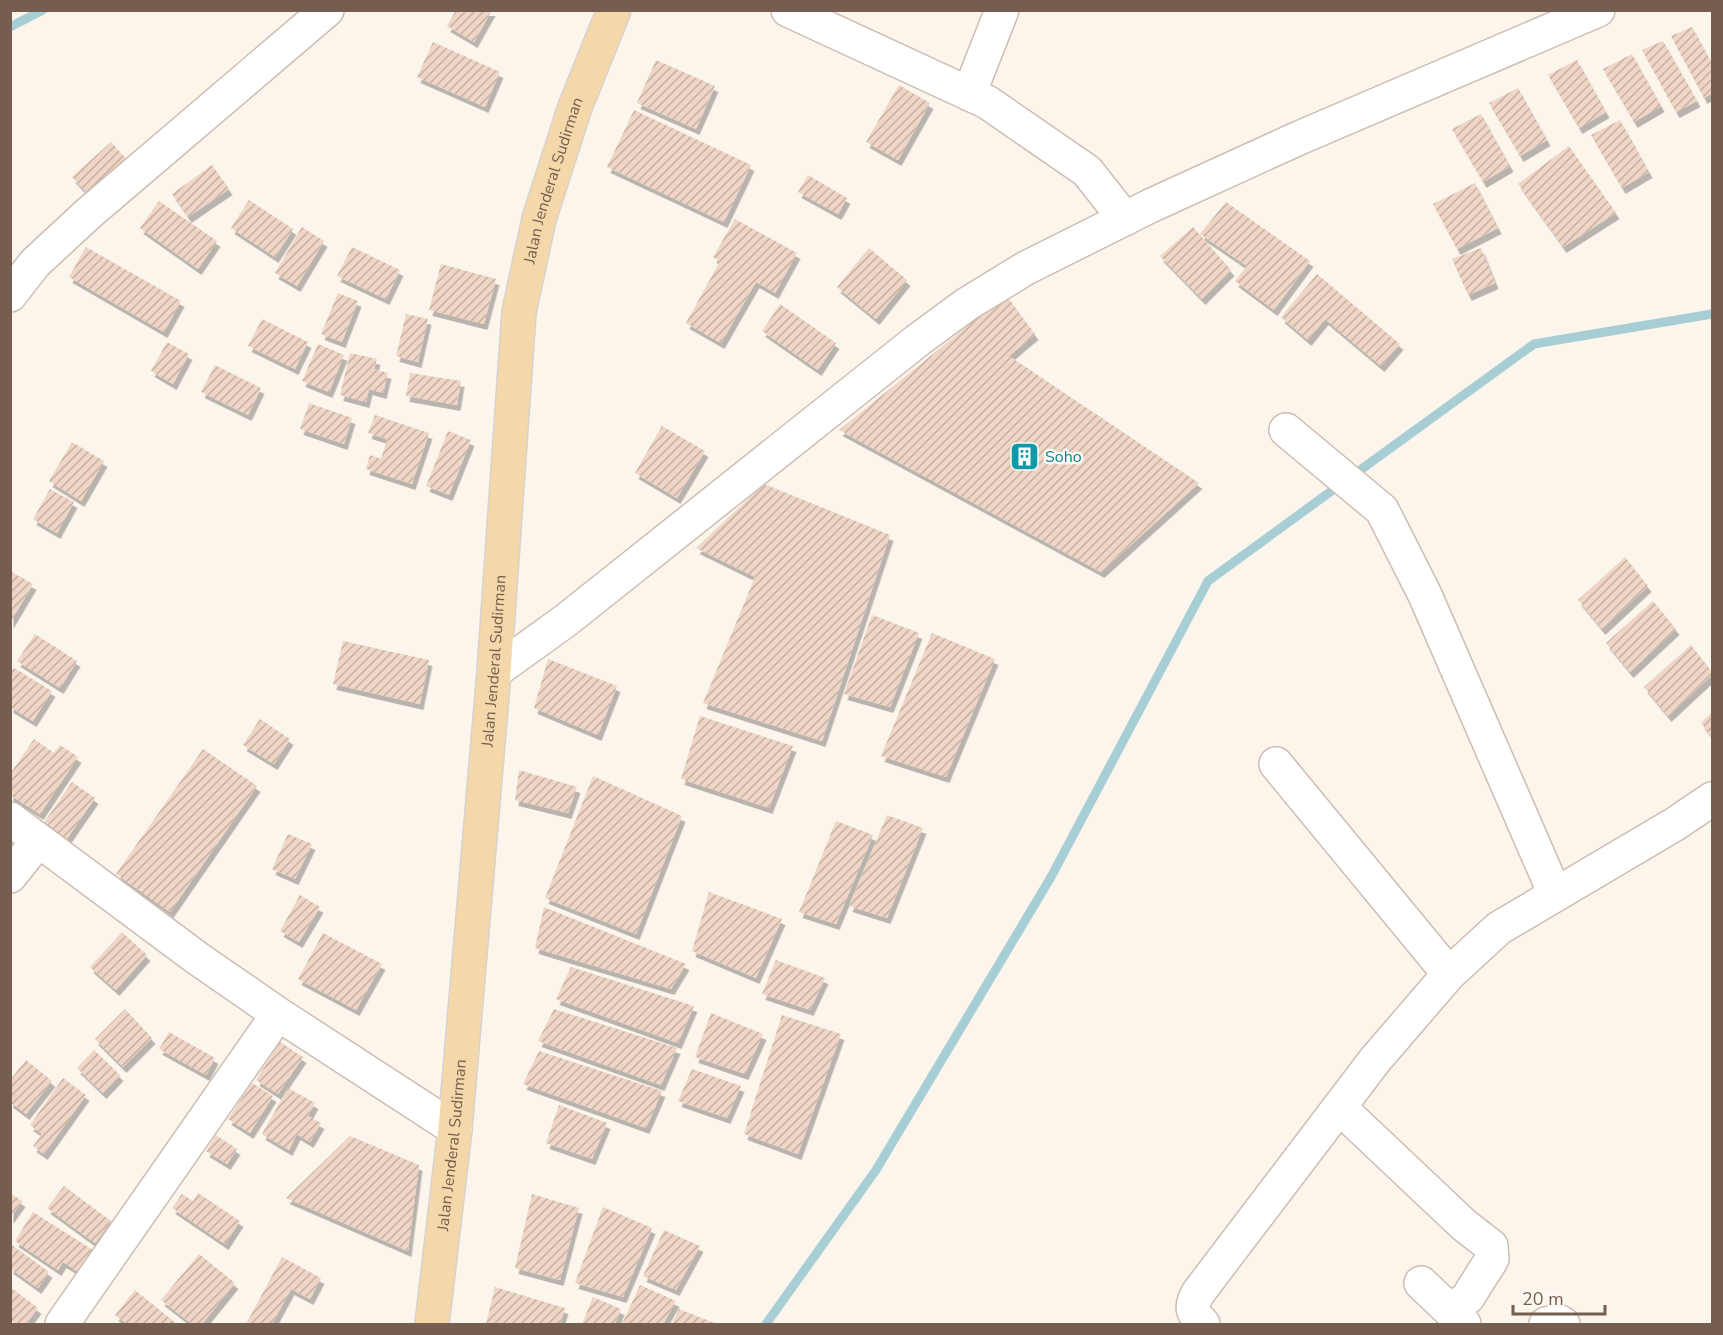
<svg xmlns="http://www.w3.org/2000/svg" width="1723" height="1335" viewBox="0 0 1723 1335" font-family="'Nunito Sans',sans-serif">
<defs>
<pattern id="building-hatch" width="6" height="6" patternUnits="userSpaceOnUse" patternTransform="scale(1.5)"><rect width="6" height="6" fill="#efd5c5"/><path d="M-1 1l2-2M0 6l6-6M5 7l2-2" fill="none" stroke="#c6b0a2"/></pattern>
<filter id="shadow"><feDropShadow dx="3.5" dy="6" stdDeviation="0" flood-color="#0004"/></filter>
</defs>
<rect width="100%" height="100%" fill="#fbf5ec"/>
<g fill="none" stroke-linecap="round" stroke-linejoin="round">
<path stroke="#a8ced5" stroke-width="9" d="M10 27 43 10
M1352 476 1534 344 1712 314
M766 1324 876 1170 1051 877 1208 581 1341 484"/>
</g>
<path fill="url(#building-hatch)" filter="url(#shadow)" d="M456 10H492L474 42 447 26Z
M1692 27 1712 64V93L1704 98 1671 36Z
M1663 41 1697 101 1676 112 1642 50Z
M433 42 500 72 485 107 417 77Z
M1632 54 1661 106 1634 122 1603 69Z
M656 60 715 86 696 129 637 103Z
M1577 60 1606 112 1579 128 1548 75Z
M899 85 930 103 898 160 866 142Z
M1518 88 1547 140 1520 156 1489 103Z
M634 110 751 165 724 222 607 167Z
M1481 114 1510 166 1483 182 1452 129Z
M1620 120 1649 172 1622 188 1591 135Z
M111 142 129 162 90 196 72 177Z
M1569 146 1616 213 1563 247 1518 184Z
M212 165 229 189 188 217 172 194Z
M808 175 847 198 838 214 798 192Z
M1475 183 1498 228 1457 249 1433 204Z
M249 200 293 229 275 257 231 228Z
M159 201 217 241 198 269 140 228Z
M1226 202 1310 261 1274 310 1235 281 1247 266 1200 234Z
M735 219 797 253 775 293 756 282 721 343 686 323 720 261 713 257Z
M302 227 324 241 297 286 275 273Z
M1193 227 1231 270 1202 299 1160 256Z
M86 247 181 301 164 332 69 277Z
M352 247 400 270 386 299 337 276Z
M869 248 907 280 876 319 837 287Z
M1481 248 1495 283 1468 295 1452 259Z
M441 264 496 279 484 324 429 310Z
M1317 274 1400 344 1381 366 1325 319 1308 340 1281 317Z
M338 293 358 301 342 342 321 334Z
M1006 295 1035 334 1009 356 1199 483 1101 572 839 430Z
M780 304 836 343 818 370 762 331Z
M406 314 428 319 418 362 396 356Z
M262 319 308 342 295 369 248 346Z
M167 342 189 354 173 384 151 371Z
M318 344 344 355 329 392 302 381Z
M350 353 377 359 374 369 388 373 383 393 369 389 366 402 340 395Z
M215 365 261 388 248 415 201 392Z
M410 373 461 381 457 405 406 396Z
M309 403 352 418 344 444 300 429Z
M375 415 429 433 412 484 366 469 370 455 381 459 387 439 368 433Z
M662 426 705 451 677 498 635 473Z
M448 431 471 440 449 495 426 486Z
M72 442 104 461 81 501 49 481Z
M764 484 890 535 822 741 703 703 755 577 696 548Z
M50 489 74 502 57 533 33 519Z
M1625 557 1648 586 1602 629 1578 600Z
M10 571 33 584 10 623Z
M1653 601 1676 629 1630 672 1606 643Z
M872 615 919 633 890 707 844 694Z
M932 633 995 659 946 777 881 756Z
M35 634 77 661 60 688 17 661Z
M343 641 429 660 420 704 333 684Z
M1691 645 1712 672V675L1668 716 1644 687Z
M548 659 617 686 598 735 534 708Z
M14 668 52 691 33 721 10 707V673Z
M1712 712V737L1701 723Z
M700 716 793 746 769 808 681 779Z
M260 719 290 739 274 764 243 745Z
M34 739 54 753 60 745 78 757 40 814 10 795V774Z
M203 749 257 786 170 912 116 874Z
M519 770 577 787 568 813 515 800Z
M593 776 682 816 636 934 545 898Z
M72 782 95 798 66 840 43 824Z
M887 815 923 828 887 918 849 906Z
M836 821 873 835 836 924 799 912Z
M288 834 312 844 295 879 272 869Z
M709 892 782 919 756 978 692 951Z
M300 895 320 907 299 942 280 931Z
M544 907 686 964 671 989 535 948Z
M122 932 147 955 116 990 90 967Z
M323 933 382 964 356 1010 298 979Z
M776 960 825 978 810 1010 762 994Z
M571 967 694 1006 678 1043 556 999Z
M125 1009 152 1038 123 1067 95 1039Z
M554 1009 677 1048 661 1085 538 1041Z
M711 1013 763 1034 745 1074 695 1057Z
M782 1015 841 1034 798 1154 744 1134Z
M169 1032 215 1058 206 1075 159 1049Z
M280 1042 303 1057 278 1094 256 1080Z
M94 1050 120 1075 103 1093 77 1068Z
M539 1051 662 1091 646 1128 523 1084Z
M26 1060 52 1081 26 1114 10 1102V1080Z
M692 1069 741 1086 727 1118 678 1101Z
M63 1078 86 1095 44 1154 33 1146 42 1134 30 1125Z
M252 1083 273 1096 250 1133 228 1119Z
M288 1088 315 1103 308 1116 321 1123 310 1142 297 1134 289 1150 262 1134Z
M559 1105 607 1123 592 1159 546 1143Z
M216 1135 237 1149 227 1164 206 1151Z
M350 1136 419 1165 408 1251 286 1198Z
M64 1186 111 1221 95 1243 47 1208Z
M10 1193 22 1201 10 1218Z
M198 1193 240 1221 225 1244 172 1208 182 1194 193 1201Z
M532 1194 579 1208 560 1280 515 1268Z
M603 1207 652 1228 623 1297 575 1283Z
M33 1212 96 1252 82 1274 63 1262 58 1270 15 1241Z
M664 1230 700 1246 676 1290 643 1276Z
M12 1245 49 1272 38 1288 10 1268Z
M199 1254 235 1283 202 1324H192L161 1300Z
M282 1257 321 1278 310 1299 291 1289 272 1324H246Z
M640 1285 676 1301 663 1324H622Z
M10 1287 38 1308 26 1324H16L10 1320Z
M495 1287 565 1308 560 1324H486Z
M135 1290 177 1324H127L115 1315Z
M593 1297 621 1309 615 1324H582Z
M679 1309 717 1324H672Z"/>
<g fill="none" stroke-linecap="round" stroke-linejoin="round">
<defs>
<path id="minor" d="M788 10 987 102 1087 171 1125 219
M969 94 1002 10
M10 295 35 263 89 213 327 10
M1286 430 1382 510 1425 595 1555 894
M494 672 565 621 918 340 967 304 1026 268 1150 206 1299 138 1598 10
M1276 764 1449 974
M10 819 197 958 278 1014
M10 876 38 841
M1339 1107 1464 1225 1491 1246 1492 1259 1468 1297 1451 1312
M1421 1283 1464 1324
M62 1324 278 1014 455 1129
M1203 1324C1192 1313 1190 1307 1198 1293L1375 1060 1449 974 1499 928 1675 824 1712 799
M1546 1324 1558 1321 1563 1324"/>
<g id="major">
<path id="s1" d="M432 1324 455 1129 494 672 519 312 539 219 575 107 614 10"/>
</g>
</defs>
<use href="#minor" stroke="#cdbdb2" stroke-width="36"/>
<use href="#major" stroke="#d8d2ce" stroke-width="36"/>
<use href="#minor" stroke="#fff" stroke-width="33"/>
<use href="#major" stroke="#f4d8aa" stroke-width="33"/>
</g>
<defs>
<symbol id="building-square" viewBox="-11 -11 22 22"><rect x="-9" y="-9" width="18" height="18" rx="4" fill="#0f9aa8" stroke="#fef9f2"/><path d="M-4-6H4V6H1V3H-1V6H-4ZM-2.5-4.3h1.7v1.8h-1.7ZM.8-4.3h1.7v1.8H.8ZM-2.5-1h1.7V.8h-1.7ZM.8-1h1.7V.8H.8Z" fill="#fff"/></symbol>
</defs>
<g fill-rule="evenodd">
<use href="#building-square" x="1008" y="440" width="33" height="33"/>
</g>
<g text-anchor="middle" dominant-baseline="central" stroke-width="5" stroke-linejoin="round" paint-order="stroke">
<g font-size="16" fill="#755d50" stroke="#fef9f2">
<text stroke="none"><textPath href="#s1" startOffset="1152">Jalan Jenderal Sudirman</textPath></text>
<text stroke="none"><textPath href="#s1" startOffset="666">Jalan Jenderal Sudirman</textPath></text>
<text stroke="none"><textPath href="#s1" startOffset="180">Jalan Jenderal Sudirman</textPath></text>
</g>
<g font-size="16" fill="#0d838f" stroke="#fef9f2" text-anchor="start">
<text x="1045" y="457">Soho</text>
</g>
</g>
<rect width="1723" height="1335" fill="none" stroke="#755d50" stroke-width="24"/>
<path d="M1513 1305v9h92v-9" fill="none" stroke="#755d50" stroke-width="3"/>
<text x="1522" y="1305" font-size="18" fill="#755d50" stroke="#fef9f2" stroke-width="4.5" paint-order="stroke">20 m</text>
</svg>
